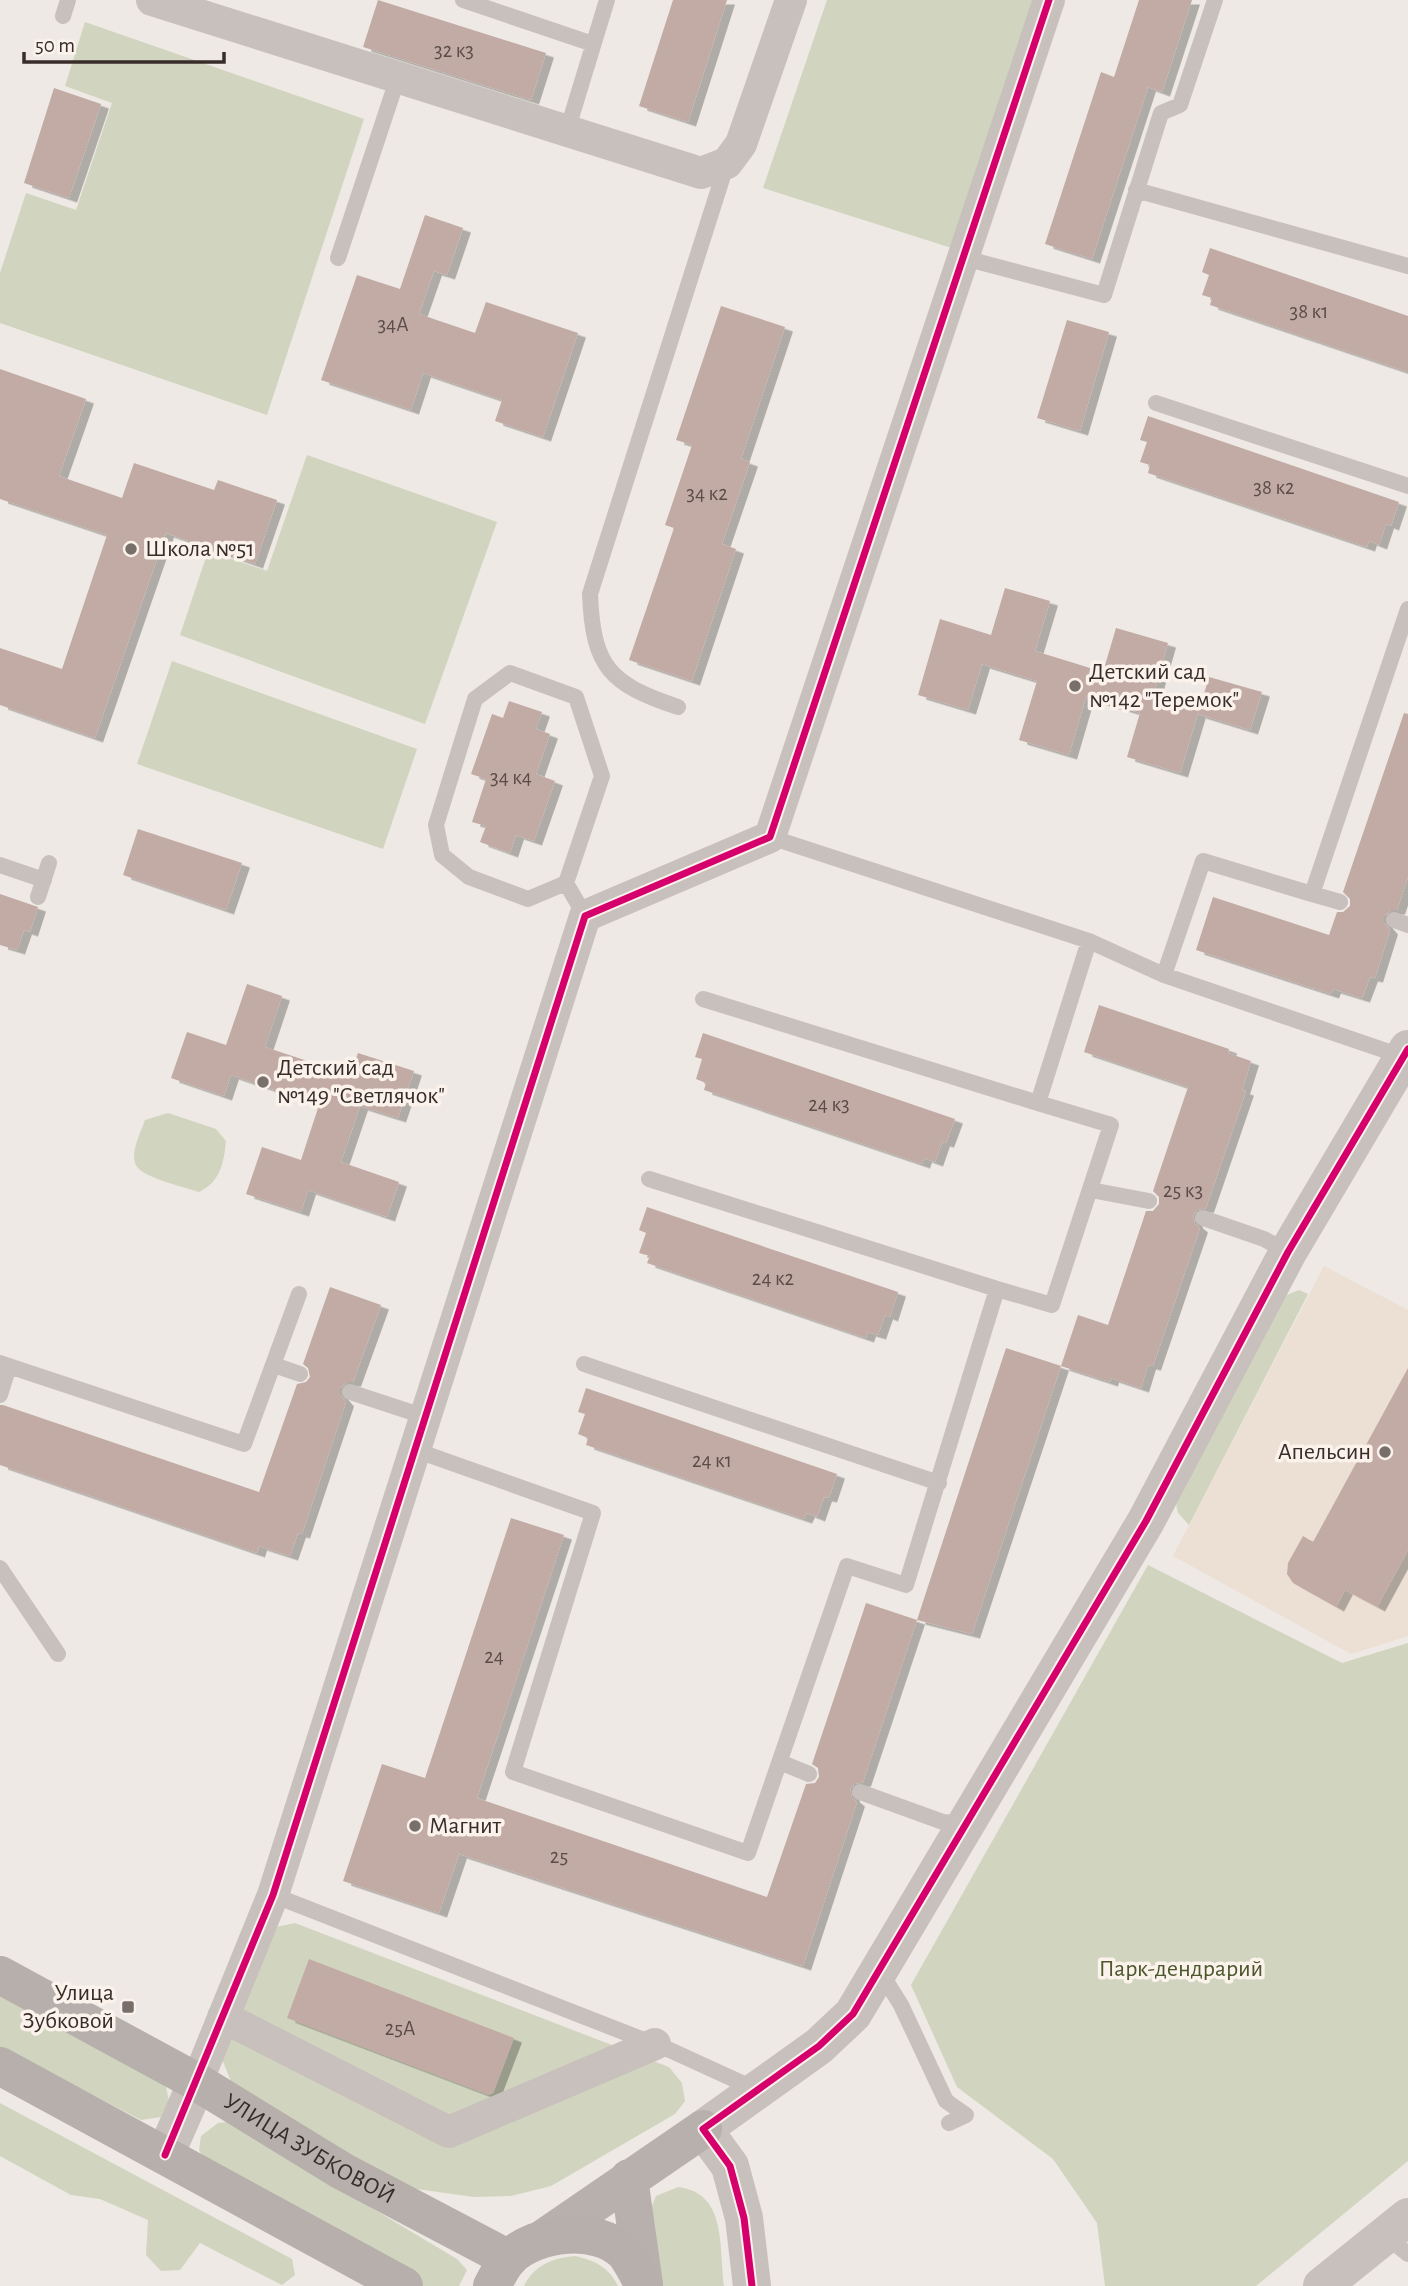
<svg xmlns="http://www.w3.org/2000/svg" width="1408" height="2286" viewBox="0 0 1408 2286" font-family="'Alegreya Sans',sans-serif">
<defs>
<filter id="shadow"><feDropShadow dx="8" dy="4.5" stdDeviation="0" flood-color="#0004"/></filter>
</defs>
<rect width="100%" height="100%" fill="#eee9e4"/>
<path fill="#d1d4be" d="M827 0H1041L961 251 763 188Z
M85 22 364 119 267 415 0 323V273L26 193 76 210 112 103 65 86Z
M307 455 497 522 425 724 180 635 208 551 267 571Z
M172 661 417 749 383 849 137 764Z
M168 1113 216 1129 226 1141C224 1163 220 1182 199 1192 185 1187 138 1177 135 1163 131 1150 141 1132 145 1120Z
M1299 1290 1308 1294 1189 1525 1178 1513 1176 1503 1282 1297Z
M1148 1565 1342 1663 1408 1643V2161L1256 2286H1105L1097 2223 1053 2159 957 2087 911 1985Z
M295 1923 669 2067 682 2083 685 2101 675 2114 551 2186 511 2196 474 2197 395 2186 234 2089 220 2054 271 1928Z
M0 1990 148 2072 166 2087 169 2101 161 2117 141 2120 0 2047Z
M0 2103 292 2259 295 2275 282 2285 200 2243 180 2270 161 2271 146 2255 148 2220 100 2199 71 2195 0 2156Z
M228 2122 457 2259 467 2270 459 2286H424L322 2233 206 2164 199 2150 201 2136 218 2123Z
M678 2187C727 2193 719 2246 724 2286H658L649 2213 656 2196Z
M575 2256C594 2260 609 2267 618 2286H524C534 2265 553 2258 575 2256Z"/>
<path fill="#ecdfd4" d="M1324 1266 1408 1310V1636L1351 1654 1173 1556Z"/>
<path fill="#c2aba5" filter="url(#shadow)" d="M378 0 546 53 531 100 363 47Z
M673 0H727L688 122 639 106Z
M1139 0H1192L1162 92 1148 87 1092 259 1045 244 1101 72 1114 77Z
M54 88 101 104 69 198 24 183Z
M425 215 463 228 447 275 434 271 419 314 475 333 486 302 578 333 543 437 495 421 502 400 423 373 411 410 321 380 357 275 400 289Z
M1210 248 1408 316V372L1210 305 1212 298 1202 295 1209 275 1202 272Z
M721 306 785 327 741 459 750 462 722 544 736 549 692 681 629 660 674 528 665 525 692 445 676 440Z
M1067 320 1109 332 1080 431 1037 418Z
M0 369 86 399 59 476 122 498 134 463 214 490 218 480 277 500 255 564 166 533 95 738 0 705V648L62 669 107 535 0 499Z
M1148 416 1399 502 1391 526 1386 524 1379 545 1369 541 1367 547 1148 473 1150 465 1140 462 1147 442 1140 440Z
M1005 588 1050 601 1035 651 1103 672 1116 628 1168 643 1155 689 1201 703 1180 773 1127 757 1140 713 1086 697 1069 755 1019 740 1037 681 982 664 968 710 918 695 940 619 991 635Z
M1209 677 1262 692 1250 730 1198 714Z
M509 701 542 712 536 729 550 734 536 774 555 781 534 841 516 835 510 853 480 842 486 826 472 822 486 779 471 774 492 714 503 718Z
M1404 713 1408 714V877L1397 910H1391L1384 916V923L1390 930 1375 978 1370 977 1362 998 1333 989 1331 994 1196 950 1213 897 1329 935 1337 912H1343L1350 906V899L1343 892Z
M138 829 242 863 226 910 123 875Z
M0 894 38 907 30 932 24 930 17 950 0 945Z
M247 984 282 996 265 1047 350 1075 358 1053 414 1071 398 1118 360 1106 341 1162 399 1182 387 1217 308 1190 301 1212 246 1194 262 1147 301 1160 319 1105 231 1075 224 1096 171 1078 187 1032 226 1045Z
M1099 1005 1229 1049 1228 1053 1251 1061 1242 1090 1246 1091 1206 1208 1197 1210 1193 1215 1195 1224 1200 1228 1153 1366 1148 1365 1141 1388 1111 1378 1110 1382 1061 1366 1078 1315 1108 1325 1146 1211H1153L1159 1204V1197L1153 1191 1188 1087 1084 1052Z
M703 1033 955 1119 946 1143 942 1142 935 1162 924 1158 922 1164 704 1090 706 1083 696 1079 702 1059 695 1057Z
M647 1207 898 1292 890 1317 885 1315 878 1335 868 1332 866 1338 647 1263 650 1256 639 1253 646 1233 639 1230Z
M330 1287 381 1305 353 1382H347L340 1388V1395L346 1402 302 1534 298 1533 290 1556 259 1546 257 1553 0 1465V1405H3L259 1492 297 1384 306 1382 310 1377 308 1368 303 1364Z
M1006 1348 1061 1366 972 1634 917 1620Z
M1408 1368V1550L1377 1607 1345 1590 1336 1607 1293 1583 1287 1574 1288 1563 1303 1536 1313 1542Z
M586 1388 837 1474 829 1498 824 1497 817 1517 807 1513 804 1519 586 1445 588 1438 578 1434 585 1414 578 1412Z
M511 1518 564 1535 477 1798 767 1897 806 1784 815 1783 819 1777 818 1768 812 1764 866 1603 917 1620 863 1782 854 1784 850 1789 852 1798 857 1802 803 1966 459 1854 439 1913 343 1881 382 1764 425 1778Z
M309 1959 514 2038 493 2093 489 2095 287 2018Z"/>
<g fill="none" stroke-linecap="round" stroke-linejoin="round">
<path stroke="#c7c0bc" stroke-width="16" d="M463 0 593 44
M63 16 68 0
M567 131 607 0
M1136 190 1408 266
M338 258 398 77
M964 258 1104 295 1161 113 1180 105 1215 0
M1156 403 1408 486
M678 707C610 684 593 668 590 594L727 163
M770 837 1089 941 1164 975 1404 1057
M0 865 44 880
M566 883 528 899 469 877 442 855 436 825 475 699 510 673 576 697 602 776 566 883 585 916
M1312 894 1340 902
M38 897 49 863
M1394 920 1408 925
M1164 975 1203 861 1312 894 1408 609
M703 999 1038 1103
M649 1179 997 1289
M1091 1190 1149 1201
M1203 1218 1264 1239 1288 1252
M0 1363 244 1444 299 1294
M584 1364 939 1483
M274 1365 300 1374
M350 1392 426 1417
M0 1395 9 1366
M415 1450 593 1513 513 1772 748 1853 847 1566 906 1585 997 1289 1052 1305 1111 1125 1038 1103 1089 941
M0 1568 58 1654
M782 1763 809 1774
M860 1792 943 1822 964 1824
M273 1895 672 2051 755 2089
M879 1970 901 2005 946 2101 966 2115 949 2123
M1386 2236 1408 2254"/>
<path stroke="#c7c0bc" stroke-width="32" d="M152 0 701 173 727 163 741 144 791 0
M223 2017 449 2132 655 2044
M197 2082 273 1895 585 916 770 837 1049 0"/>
<path stroke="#c7c0bc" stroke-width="38" d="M165 2155 197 2082
M752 2286 744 2218 730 2166 703 2129 819 2046 853 2014 1146 1521 1288 1252 1408 1049
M1322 2286 1408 2217"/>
<path stroke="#b8b0ac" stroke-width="38" d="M629 2178 644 2285
M544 2238 703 2129"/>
<g stroke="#b6afab" stroke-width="38">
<path id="s1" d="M0 1975 197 2082 342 2171 509 2259"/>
<path d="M0 2066 404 2286"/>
<path d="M492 2286C497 2277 502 2266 509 2258 536 2232 597 2224 625 2253 632 2262 639 2276 644 2286"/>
</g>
<defs>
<path id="cycleway" d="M165 2155 273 1895 585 916 770 837 1049 0
M752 2286 744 2218 730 2166 703 2129 819 2046 853 2014 1146 1521 1288 1252 1408 1049"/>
</defs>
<use href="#cycleway" stroke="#faf2eb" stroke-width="11"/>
<use href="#cycleway" stroke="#d6006c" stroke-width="7"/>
</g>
<g fill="#786f6b" stroke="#faf2eb" stroke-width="2.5">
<circle cx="131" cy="549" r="7"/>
<circle cx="1075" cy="686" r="7"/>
<circle cx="263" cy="1082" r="7"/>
<circle cx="1385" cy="1452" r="7"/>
<circle cx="415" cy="1826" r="7"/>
<rect x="121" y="2000" width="14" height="14" rx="3.5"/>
</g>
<g text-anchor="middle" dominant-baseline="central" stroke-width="7" stroke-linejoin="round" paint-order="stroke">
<g font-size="21" fill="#5b4c49">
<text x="454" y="50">32 к3</text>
<text x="1309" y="311">38 к1</text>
<text x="393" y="324">34А</text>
<text x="1274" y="487">38 к2</text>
<text x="707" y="493">34 к2</text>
<text x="511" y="777">34 к4</text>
<text x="829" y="1104">24 к3</text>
<text x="1183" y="1190">25 к3</text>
<text x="773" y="1278">24 к2</text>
<text x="712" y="1460">24 к1</text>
<text x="494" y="1656">24</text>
<text x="559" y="1856">25</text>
<text x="400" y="2028">25А</text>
</g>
<g font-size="24" fill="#392d2a" stroke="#faf2eb" text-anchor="start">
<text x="145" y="549">Школа №51</text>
<text x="1089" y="672">Детский сад<tspan x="1089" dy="28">№142 "Теремок"</tspan></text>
<text x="277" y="1068">Детский сад<tspan x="277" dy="28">№149 "Светлячок"</tspan></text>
<text x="1371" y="1452" text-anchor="end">Апельсин</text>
<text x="429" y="1826">Магнит</text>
<text x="114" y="1993" text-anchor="end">Улица<tspan x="114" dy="28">Зубковой</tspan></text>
</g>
<g font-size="24" fill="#4c572d" stroke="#faf2eb">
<text x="1181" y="1969">Парк-дендрарий</text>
</g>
<g font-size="24" fill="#392d2a" stroke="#faf2eb">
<text stroke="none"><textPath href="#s1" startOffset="355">УЛИЦА ЗУБКОВОЙ</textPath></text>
</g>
</g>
<path d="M24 52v10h200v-10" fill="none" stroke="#392d2a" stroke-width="3.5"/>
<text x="35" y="52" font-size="21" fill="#392d2a" stroke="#faf2eb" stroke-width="5" paint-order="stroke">50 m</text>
</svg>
